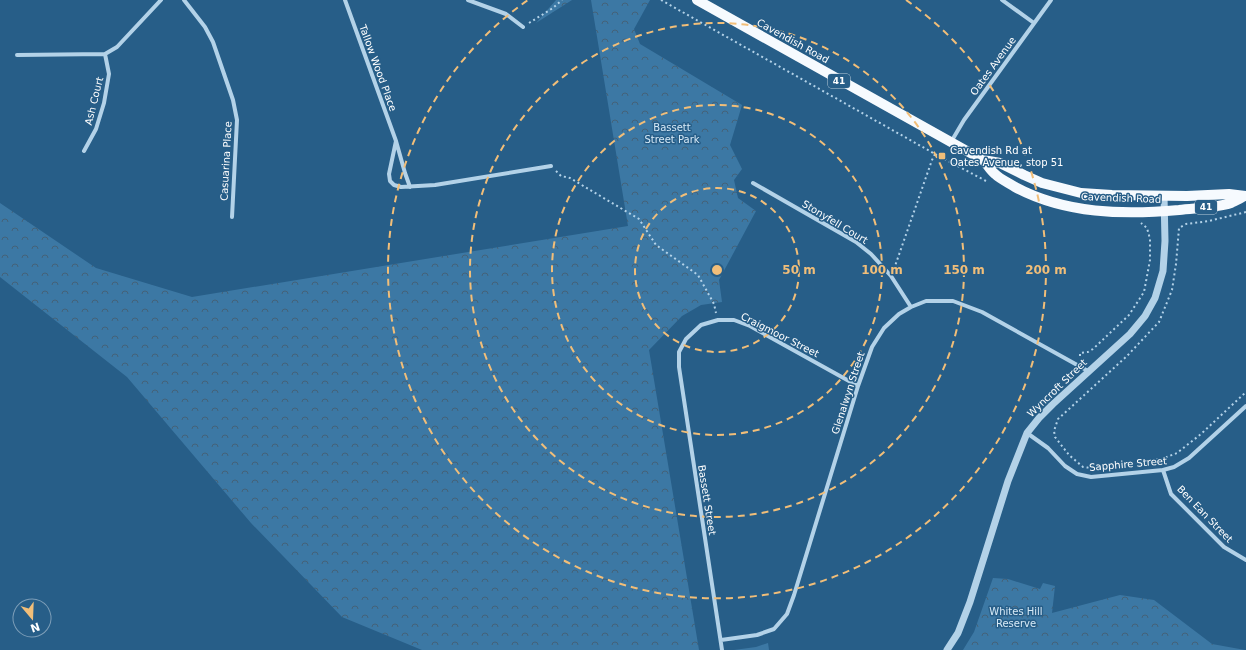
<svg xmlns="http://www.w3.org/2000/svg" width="1246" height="650" viewBox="0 0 1246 650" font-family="'DejaVu Sans',sans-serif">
<defs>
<pattern id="forest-crowns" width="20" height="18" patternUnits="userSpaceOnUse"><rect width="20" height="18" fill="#3c78a4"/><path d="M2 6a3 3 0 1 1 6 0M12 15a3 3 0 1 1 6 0" fill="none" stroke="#446278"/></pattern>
</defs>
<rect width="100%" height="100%" fill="#275e88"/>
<path fill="url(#forest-crowns)" d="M556 0H572L536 23Z
M591 0H650L634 29 640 44 742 105 730 145 742 169 734 180 738 198 756 211 719 280 722 302 701 305 682 316 649 350 699 650H422L342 617 251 523 127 377 0 277V203L96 268 192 297 628 226Z
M993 578 1008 579 1040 589 1043 583 1055 586 1052 613 1120 595 1154 600 1212 644 1245 650H963L974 632Z
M768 643 769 650H734L756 647Z"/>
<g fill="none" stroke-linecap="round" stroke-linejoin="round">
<path stroke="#b3d2e8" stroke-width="2" stroke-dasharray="2 3" stroke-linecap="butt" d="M661 0 935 154 986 181
M529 23 553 8 562 0
M556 171 561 176 570 178 639 219 656 245 698 275 714 304 716 313
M1246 212 1209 221 1186 224 1179 228 1176 264 1172 290 1159 322 1127 356 1058 419 1054 431 1055 437 1069 455 1083 467 1092 468 1162 459 1177 453 1201 434 1246 392
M894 269 932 160 935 154
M1080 356V353L1088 352 1093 349 1129 315 1144 292 1150 260V239L1147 228 1141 223"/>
<path stroke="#b3d2e8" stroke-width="4" d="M184 0 205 27 213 42 233 100 237 120 232 217
M345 0 396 141 405 173 410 187
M468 0 506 14 523 27
M1002 0 1034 23
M17 55 105 54 117 47 161 0
M396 141 389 174 390 181 394 185 401 187 435 185 551 166
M951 142 964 120 1051 0
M84 151 96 129 104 103 109 74 105 54
M753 183 856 242 871 254 891 276 911 307
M1027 433 1048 448 1065 466 1077 474 1091 477 1163 470 1174 467 1189 458 1246 406
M1163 470 1171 494 1224 547 1246 560
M721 640 757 635 774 629 787 614 794 595 858 386 872 347 884 328 899 314 911 307 926 301H953L982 312 1088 371
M722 650 679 367V352L686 339 701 325 718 320H734L750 326 858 386"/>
<path stroke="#b3d2e8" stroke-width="7" d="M947 650 958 633 970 602 1008 481 1027 433 1039 418 1053 404 1130 334 1145 316 1155 298 1163 271 1165 241 1164 196"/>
<path stroke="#f6fafe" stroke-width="10" d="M697 0 983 160 1000 163 1024 175 1042 183 1081 193 1112 195 1187 196 1229 194 1246 196
M983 160C987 164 990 170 995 174 1000 179 1009 183 1015 187 1065 214 1124 215 1179 210 1195 208 1216 208 1231 203 1235 201 1240 199 1244 196"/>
</g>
<g fill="none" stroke="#f1be79" stroke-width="2" stroke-dasharray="7 5">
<circle cx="717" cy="270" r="82"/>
<circle cx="717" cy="270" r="165"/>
<circle cx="717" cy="270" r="247"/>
<path d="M906 0A329 329 0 1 1 528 0"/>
</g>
<rect fill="#f1be79" stroke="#275e88" stroke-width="1.5" x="938" y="152" width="8" height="8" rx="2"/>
<g text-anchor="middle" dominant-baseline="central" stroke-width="3" stroke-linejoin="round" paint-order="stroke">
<g fill="#275e88" stroke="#becfdb" stroke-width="1">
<rect x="828" y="74" width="22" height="14" rx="3"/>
<rect x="1195" y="200" width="22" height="14" rx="3"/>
</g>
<g font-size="9" font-weight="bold" fill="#fff">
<text x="839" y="81">41</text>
<text x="1206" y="207">41</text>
</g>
<g font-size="10" fill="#fff" stroke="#275e88">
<text transform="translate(793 41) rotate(29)">Cavendish Road</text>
<text transform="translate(993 66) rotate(-54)">Oates Avenue</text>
<text transform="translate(378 68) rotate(70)">Tallow Wood Place</text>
<text transform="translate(94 101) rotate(-76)">Ash Court</text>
<text transform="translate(226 161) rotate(-87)">Casuarina Place</text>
<text transform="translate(1121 198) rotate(2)">Cavendish Road</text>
<text transform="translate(835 222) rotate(31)">Stonyfell Court</text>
<text transform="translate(780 335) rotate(27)">Craigmoor Street</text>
<text transform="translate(1057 388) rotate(-44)">Wyncroft Street</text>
<text transform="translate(848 393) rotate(-72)">Glenalwyn Street</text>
<text transform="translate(1128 464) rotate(-5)">Sapphire Street</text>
<text transform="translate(707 500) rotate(81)">Bassett Street</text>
<text transform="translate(1205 514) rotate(46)">Ben Ean Street</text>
</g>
<g font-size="10" fill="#d7eaf7" stroke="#275e88">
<text x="672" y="127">Bassett<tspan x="672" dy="12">Street Park</tspan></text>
<text x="1016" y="611">Whites Hill<tspan x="1016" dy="12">Reserve</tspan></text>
</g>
<g font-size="10" fill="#fff" stroke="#275e88" text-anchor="start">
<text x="950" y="150">Cavendish Rd at<tspan x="950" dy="12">Oates Avenue, stop 51</tspan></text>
</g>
</g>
<circle cx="717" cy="270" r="6" fill="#f1be79" stroke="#275e88" stroke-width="2"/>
<g font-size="12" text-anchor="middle" font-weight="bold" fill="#f1be79" stroke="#275e88" stroke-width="3" stroke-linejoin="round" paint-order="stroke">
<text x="799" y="274">50 m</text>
<text x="882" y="274">100 m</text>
<text x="964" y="274">150 m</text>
<text x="1046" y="274">200 m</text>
</g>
<g transform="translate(32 618) rotate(161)"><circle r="19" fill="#275e88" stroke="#7d9eb8"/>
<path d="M0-3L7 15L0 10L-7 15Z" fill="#f1be79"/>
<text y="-6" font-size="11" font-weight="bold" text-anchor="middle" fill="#ffffff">N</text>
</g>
</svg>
